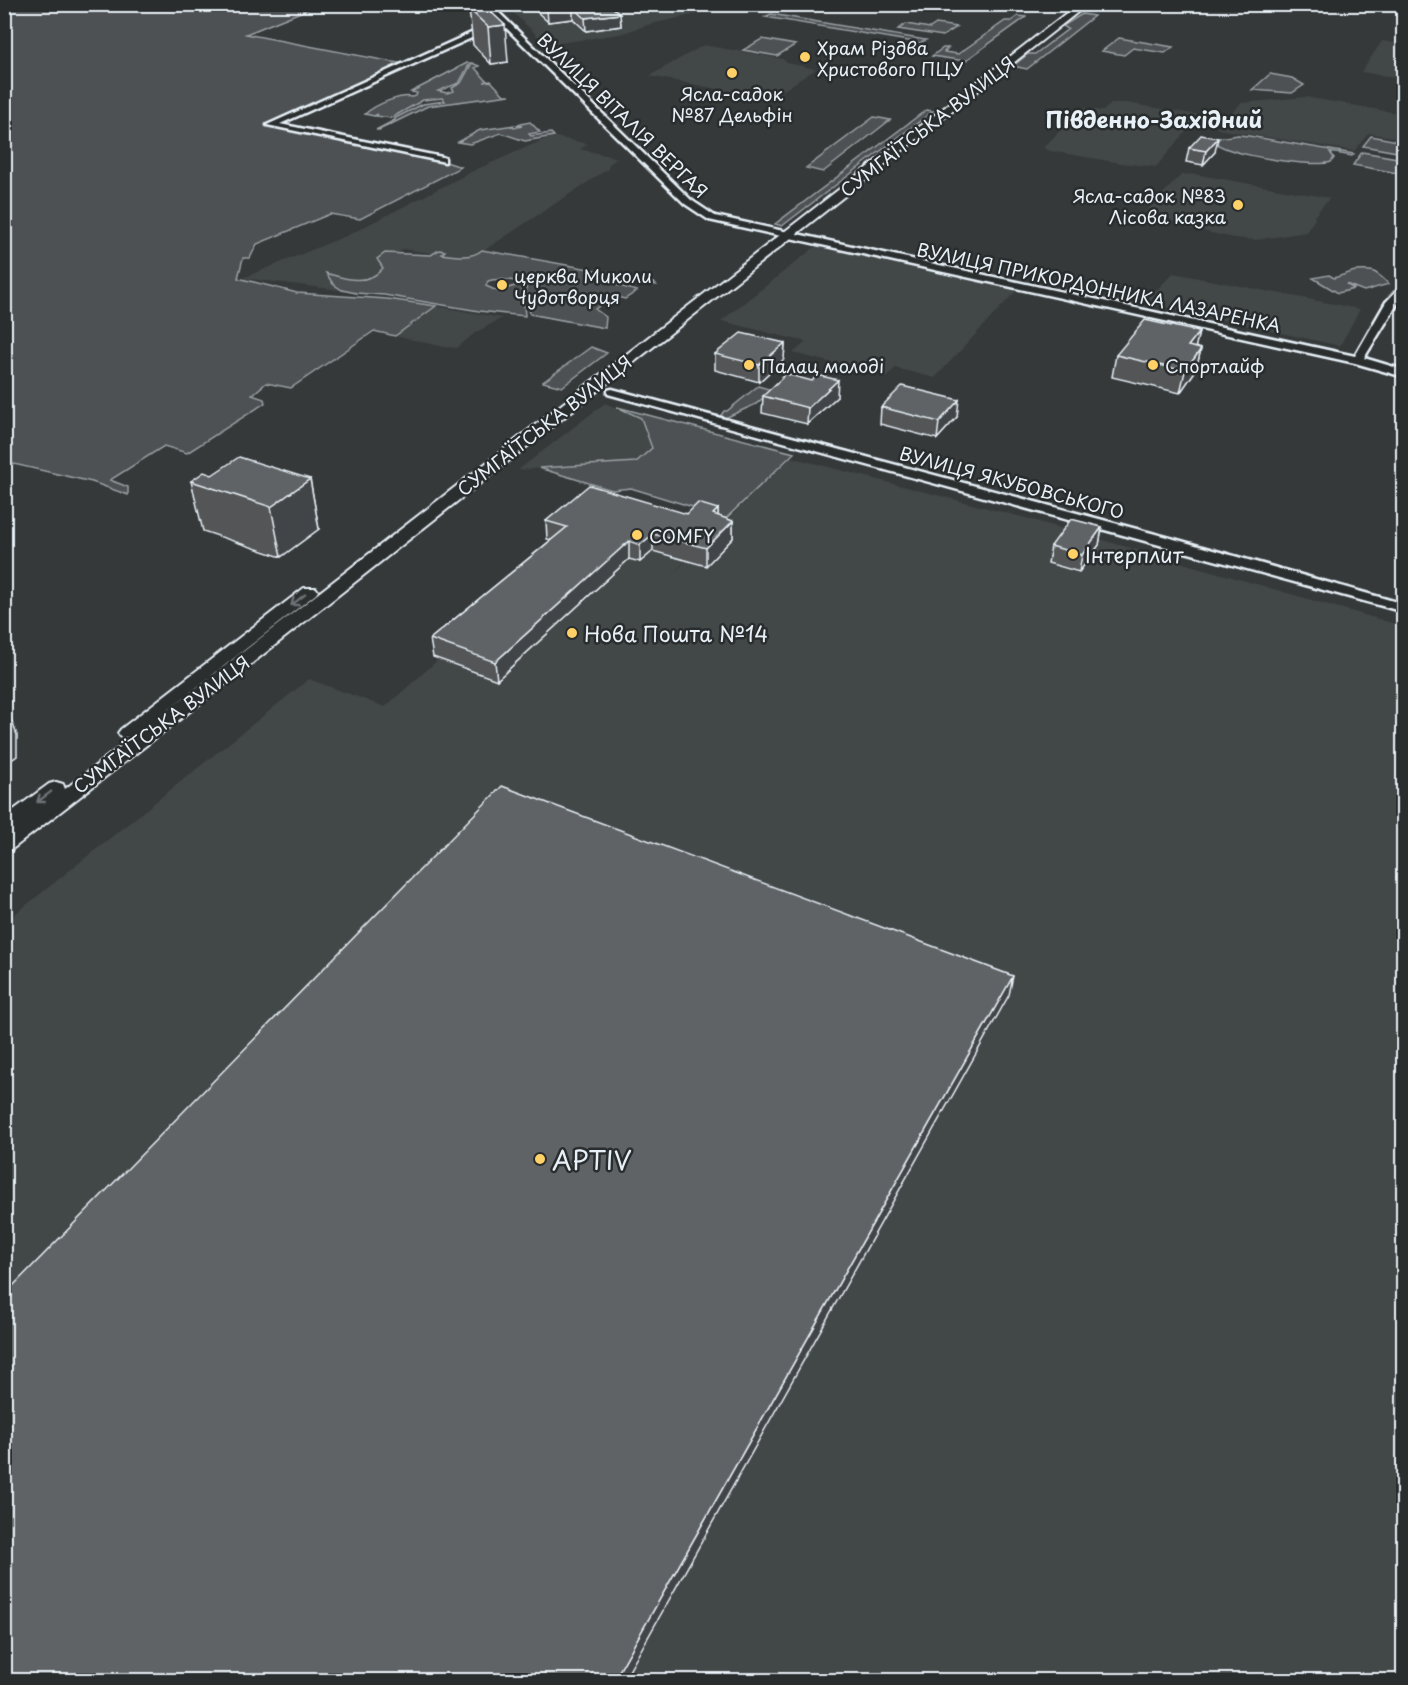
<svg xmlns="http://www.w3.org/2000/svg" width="1408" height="1685" viewBox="0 0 1408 1685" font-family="'Playpen Sans',sans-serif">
<rect width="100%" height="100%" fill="#35393a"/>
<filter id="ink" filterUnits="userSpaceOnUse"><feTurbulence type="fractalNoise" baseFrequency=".0167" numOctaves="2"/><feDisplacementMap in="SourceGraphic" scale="12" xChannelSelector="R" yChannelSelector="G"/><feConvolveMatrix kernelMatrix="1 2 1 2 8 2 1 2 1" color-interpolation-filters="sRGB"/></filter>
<g filter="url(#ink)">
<path fill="#424647" d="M686 4 702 13 651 24 620 34 560 43 544 42 505 5Z
M1382 41 1403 44V79L1361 72Z
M704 45 783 59 787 63 816 69 770 99 649 76Z
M1306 97 1403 114V139L1369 133 1354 151 1216 129 1241 103Z
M1112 103H1126L1200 115 1156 167 1120 163 1050 151 1043 148 1082 108 1103 111Z
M552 136 588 144 580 149 618 158 609 164 608 169 471 259 403 249 355 292 243 278 348 235 475 170Z
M1194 174 1274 188 1330 198 1314 216 1315 219 1306 232 1256 240 1234 238 1179 226 1167 217 1144 213 1181 175Z
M816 246 1018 289 935 378 895 368 887 377 793 353 806 342 721 321Z
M1173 273 1360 309 1340 346 1144 303Z
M436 306 502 318 475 333 457 348 444 347 395 336Z
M605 403 641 418 652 448 636 462 518 470Z
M790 457 1026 518 1403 626V1680H5V922L309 679 385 707 567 545 718 526 673 574Z"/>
<path fill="#4d5152" stroke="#9aa1a5" stroke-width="1.5" d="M49 4 62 7 69 4 318 5 246 34 398 63 409 62 272 125 443 161 461 167 360 219 330 214 257 244 250 258H243L238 278 297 293 387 299 436 306 395 336 374 331 291 388 266 383 252 395 264 399 265 403 187 453 164 446 110 480 128 487V495L92 482 5 462V5Z
M771 14 926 40 920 43 765 17Z
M1082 14 1094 16 1027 69 1013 66 1028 54H1035L1068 29 1063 26Z
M1018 16 1026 17 965 61 932 56 943 48H948L944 52 958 54 1005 21H1011Z
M906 24 930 28 936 24 957 27 943 36 898 29Z
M1119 38 1173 47 1165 53 1133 48 1124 55 1102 51Z
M762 39 795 45 777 56 743 50Z
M467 63H470L459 83 438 91 447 93 454 91 452 88 461 83 472 63 479 66 475 68 487 81 484 82 491 81 504 95H510L428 106 379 130H376L395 120V118L423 104 445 101 442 98 423 100 391 118 376 116 378 114 374 116 365 114C376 104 401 94 413 97L416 96 417 93 411 92Z
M1270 74 1292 78 1304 85 1292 93 1252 90Z
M926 110 933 111 782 226 775 224Z
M874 117 890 120 823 172 806 168Z
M530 122 540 132 529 134 531 136 551 133 554 136 525 141 501 133 470 144 458 142 480 130 515 125 512 126 514 128 522 126 516 125Z
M1238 135 1249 136 1354 154 1352 156 1330 152 1334 158 1331 162C1314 168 1229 155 1216 143L1219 138Z
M1371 136 1403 142V153L1363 146Z
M1362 152 1403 159V174L1353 165Z
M439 250 445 251 442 254C456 256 471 259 482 250L629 276 628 278 654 283 656 285 635 280 628 285 619 284 616 285 637 291 625 299 613 296 595 309 606 317 605 328 530 314 525 281C512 282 501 277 488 281L486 286 497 291 522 284 525 316 479 311 384 295 356 293 342 290 333 284 326 273C343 278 368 287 383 268L377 259 385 253 431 255Z
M1355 271C1375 270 1374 270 1389 284L1364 291 1346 284 1354 289 1338 293 1313 278 1329 275 1334 278Z
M591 347 607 353 562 387 543 382Z
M758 386 772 390 756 404 723 419 719 418 724 411H727Z
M617 407 794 453 718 526 696 508 631 488 612 490 539 468 636 462 652 448 641 418Z"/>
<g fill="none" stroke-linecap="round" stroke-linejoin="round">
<defs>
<path id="minor" d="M482 4H490L691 200 715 216 1355 356 1386 302 1404 283V293L1364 358 1404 370V377L1355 363 709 220 685 204Z
M489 25 496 27 280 124 442 157 445 158V162L267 125Z
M612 389 1174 539 1404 604V612L608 394V390Z"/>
<path id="major" d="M1078 4H1088L251 664 11 850 4 852V835L7 833H4V817L49 784 56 782 63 784 65 789 133 737H121L118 733 121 729 304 588H316L318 591 316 594 151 723Z
M1374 4 1404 5V10Z"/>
</defs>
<use href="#minor" stroke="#e8f1f8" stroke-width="5"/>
<use href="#major" stroke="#e8f1f8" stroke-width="4"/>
<use href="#minor" fill="#2a2d2e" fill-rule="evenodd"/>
<use href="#major" fill="#2a2d2e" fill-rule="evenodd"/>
</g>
<path fill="#525557" stroke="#e8f1f8" stroke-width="1.5" d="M536 4H609L620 14 621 26 586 31 573 19 548 22 536 11Z
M469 9 491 12 508 62 491 64 473 45Z
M1189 148 1215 152 1203 165 1186 162Z
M1199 332 1195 347 1201 349 1196 370 1180 393 1112 377 1116 355Z
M785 343 784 359 759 382 715 370V354Z
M812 381 837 397 807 424 762 413 763 396Z
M881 407 957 417 937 439 880 424Z
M212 475 310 479 319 529 281 557 203 531 191 481Z
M718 509V516L733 521V538L706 566 653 551 640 562 629 559 497 680 433 657 430 639 551 540 547 539 546 521 687 514Z
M1102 527 1099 545 1079 572 1048 563 1051 546Z"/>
<path fill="#424547" stroke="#e8f1f8" stroke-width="1.5" d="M573 7V19L548 22 547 10Z
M620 14 621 26 586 31 585 18Z
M505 25 508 62 491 64 488 27Z
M1218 138 1215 152 1203 165 1206 151Z
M1199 332 1194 353 1188 346Z
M785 343 784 359 759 382V365Z
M1201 349 1196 370 1180 393 1185 371Z
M838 380 837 397 807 424 808 408Z
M959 400 957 417 937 439 939 422Z
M310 479 319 529 281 557 271 507Z
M718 509V526L713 514Z
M733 521V538L706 566V548Z
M1102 527 1099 545 1079 572 1082 555Z
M653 534V551L640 562V545Z
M629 541V559L497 680 495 662Z
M4 701 17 735V756L4 765Z
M1013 976 1009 995 624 1680H614Z"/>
<path fill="#5f6365" stroke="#e8f1f8" stroke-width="1.5" d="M541 4H609L620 14 585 18 573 7 547 10Z
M469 9 491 12 505 25 488 27Z
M1201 135 1218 138 1206 151 1189 148Z
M1145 320 1199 332 1188 346 1201 349 1185 371 1116 355Z
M741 333 785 343 759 365 715 354Z
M786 374 812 381 817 375 838 380 808 408 763 396Z
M902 386 959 400 939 422 881 407Z
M239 457 310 479 271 507 191 481 204 472 212 475Z
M589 485 687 514 698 503 718 509 713 514 733 521 706 548 653 534 640 545 629 541 495 662 430 639 567 527 546 521Z
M1071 519 1102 527 1082 555 1051 546Z
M502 786 1013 976 614 1680H4V1295Z"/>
<defs><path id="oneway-shaft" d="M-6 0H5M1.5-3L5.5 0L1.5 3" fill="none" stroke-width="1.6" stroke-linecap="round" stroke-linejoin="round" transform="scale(1.5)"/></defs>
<g stroke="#6c7275">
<use href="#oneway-shaft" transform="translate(298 600) rotate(142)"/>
<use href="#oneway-shaft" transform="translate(44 797) rotate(143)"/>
</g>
</g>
<g fill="#ffd166" stroke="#2a2d2e" stroke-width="2">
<circle cx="805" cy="57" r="6"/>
<circle cx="732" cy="73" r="6"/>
<circle cx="1238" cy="205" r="6"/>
<circle cx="502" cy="285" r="6"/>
<circle cx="749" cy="365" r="6"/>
<circle cx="1153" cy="365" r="6"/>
<circle cx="637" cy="535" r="6"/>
<circle cx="1073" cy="554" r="6"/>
<circle cx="572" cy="633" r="6"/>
<circle cx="540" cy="1159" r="6"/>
</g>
<g text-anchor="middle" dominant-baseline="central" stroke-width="5" stroke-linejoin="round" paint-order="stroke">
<g font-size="18" fill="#e8f1f8" stroke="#2a2d2e" text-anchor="start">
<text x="817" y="47">Храм Різдва<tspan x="817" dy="21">Христового ПЦУ</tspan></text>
<text x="732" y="93" text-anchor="middle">Ясла-садок<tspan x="732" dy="21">№87 Дельфін</tspan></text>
<text x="1226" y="195" text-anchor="end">Ясла-садок №83<tspan x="1226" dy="21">Лісова казка</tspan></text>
<text x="514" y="275">церква Миколи<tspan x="514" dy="21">Чудотворця</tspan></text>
<text x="761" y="365">Палац молоді</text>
<text x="1165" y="365">Спортлайф</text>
<text x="649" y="535">COMFY</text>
</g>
<g font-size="18" fill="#e8f1f8" stroke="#2a2d2e">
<text transform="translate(623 115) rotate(44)">ВУЛИЦЯ ВІТАЛІЯ ВЕРГАЯ</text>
<text transform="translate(927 126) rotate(-38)">СУМГАЇТСЬКА ВУЛИЦЯ</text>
<text transform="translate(1099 287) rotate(12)">ВУЛИЦЯ ПРИКОРДОННИКА ЛАЗАРЕНКА</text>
<text transform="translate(544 425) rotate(-38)">СУМГАЇТСЬКА ВУЛИЦЯ</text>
<text transform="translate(1012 482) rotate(15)">ВУЛИЦЯ ЯКУБОВСЬКОГО</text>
<text transform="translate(161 724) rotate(-37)">СУМГАЇТСЬКА ВУЛИЦЯ</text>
</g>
<g font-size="21" fill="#e8f1f8" stroke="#2a2d2e" text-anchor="start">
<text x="1085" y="554">Інтерплит</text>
<text x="584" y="633">Нова Пошта №14</text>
</g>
<g font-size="22" font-weight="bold" fill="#e8f1f8" stroke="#2a2d2e">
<text x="1154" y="118">Південно-Західний</text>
</g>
<g font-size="26" fill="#e8f1f8" stroke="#2a2d2e" text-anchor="start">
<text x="552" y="1159">APTIV</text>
</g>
</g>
<rect width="1408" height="1685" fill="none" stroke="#2a2d2e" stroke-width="24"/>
<rect x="12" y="12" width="1384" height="1661" fill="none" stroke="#e8f1f8" stroke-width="2" filter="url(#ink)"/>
</svg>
